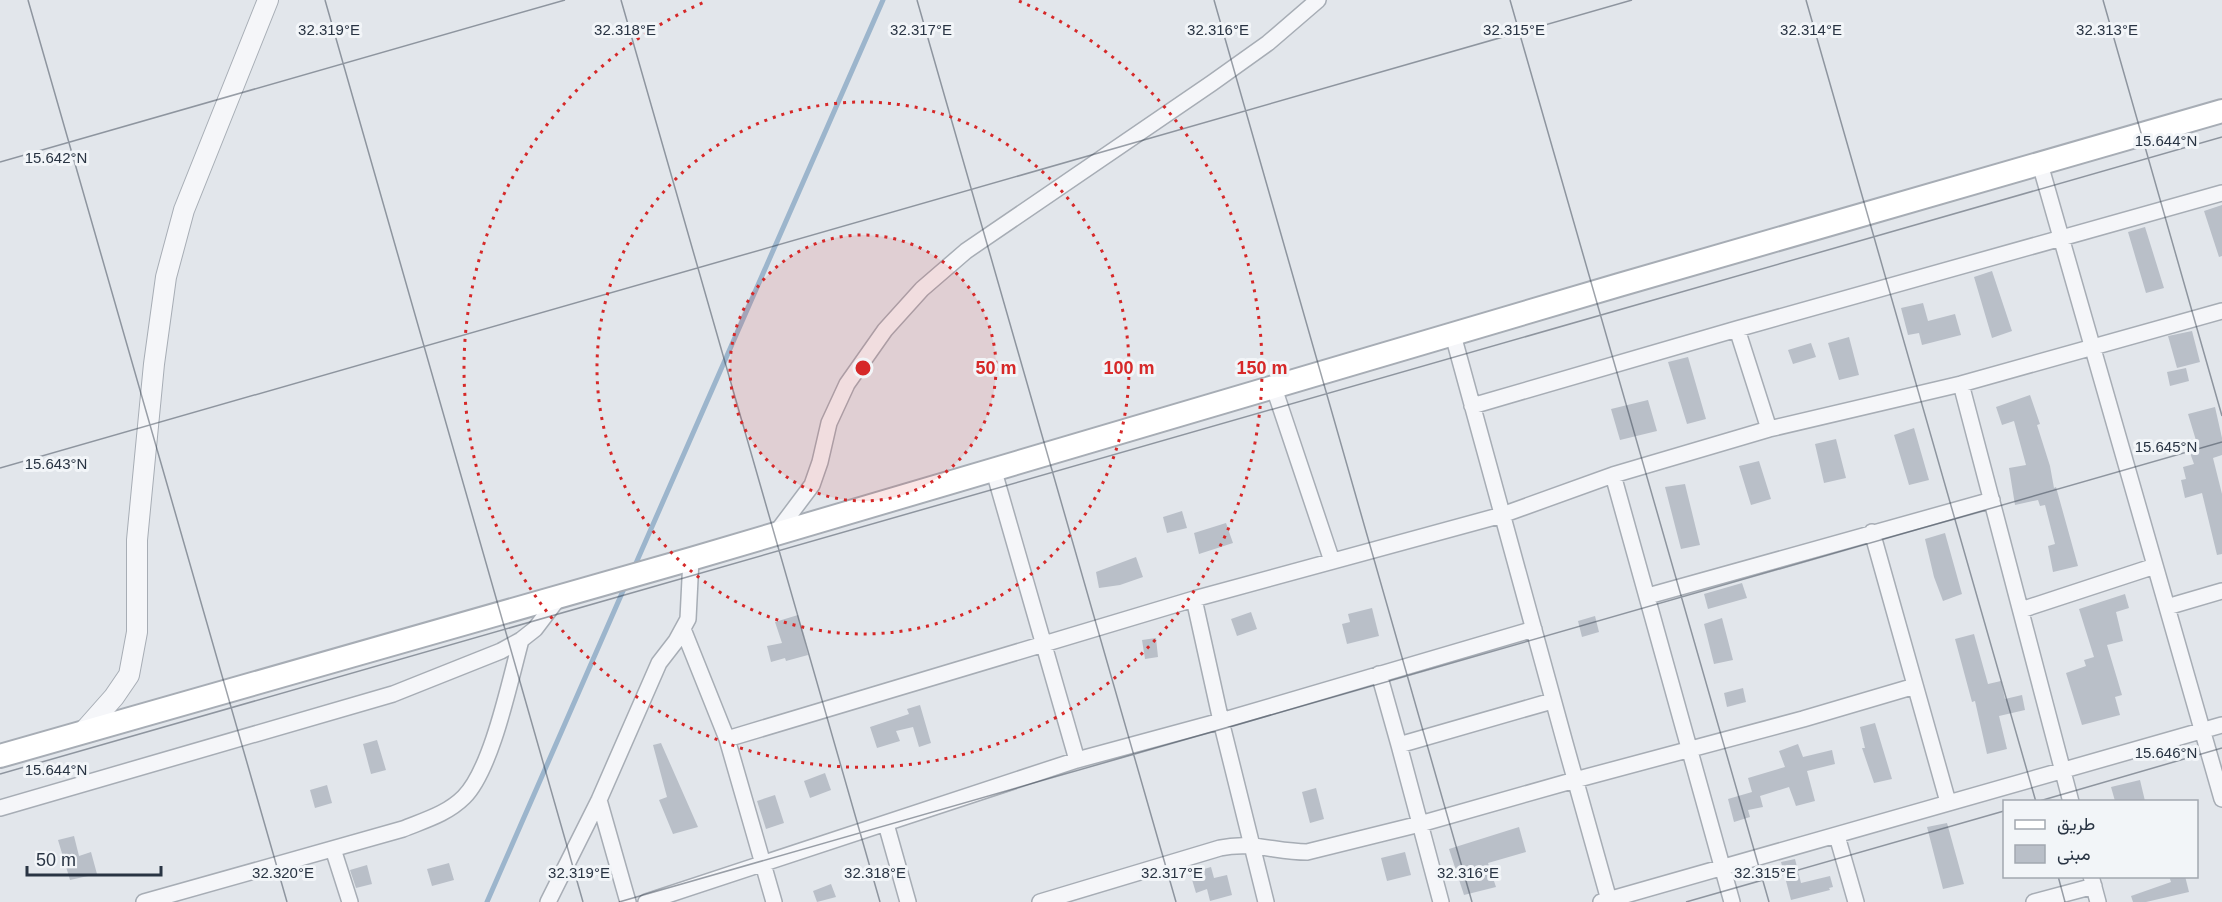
<svg xmlns="http://www.w3.org/2000/svg" width="2222" height="902" viewBox="0 0 2222 902" font-family="Helvetica,Vazirmatn,sans-serif">
<rect width="100%" height="100%" fill="#e2e6eb"/>
<g fill="none" stroke-linecap="round" stroke-linejoin="round">
<path stroke="#9cb5cc" stroke-width="5" d="M633 570 883 0
M487 902 626 584"/>
</g>
<path fill="#b9bfc8" d="M2222 205V256L2219 257 2204 211Z
M2145 227 2164 288 2146 293 2128 232Z
M1992 271 2012 331 1992 338 1974 277Z
M1923 303 1928 321 1955 314 1961 335 1922 345 1919 333 1908 335 1901 308Z
M2192 331 2200 362 2177 368 2168 336Z
M1849 337 1859 375 1839 380 1828 343Z
M1811 343 1816 357 1793 364 1788 350Z
M1688 357 1706 419 1687 424 1668 362Z
M2186 368 2189 381 2170 386 2167 372Z
M2030 395 2040 424 2037 425 2050 466 2054 488 2056 487 2078 566 2053 572 2048 546 2055 544 2045 505 2040 506 2038 500 2015 505 2009 468 2026 465 2014 421 2002 425 1996 407Z
M1648 400 1657 431 1620 440 1611 409Z
M2215 407 2222 438V455L2213 458 2222 494V554L2217 555 2202 493 2185 498 2181 480 2186 479 2183 467 2194 464 2189 450 2198 447 2188 414Z
M1914 428 1929 480 1909 485 1894 435Z
M1836 439 1846 478 1824 483 1815 444Z
M1759 461 1771 499 1751 505 1739 466Z
M1685 484 1700 545 1681 549 1665 487Z
M1182 511 1187 528 1167 533 1163 517Z
M1226 523 1233 543 1199 554 1194 533Z
M1945 533 1962 594 1943 601 1934 577 1925 539Z
M1136 557 1143 577 1120 585 1099 588 1096 572Z
M1742 583 1747 598 1708 609 1704 594Z
M2125 594 2129 608 2116 612 2123 641 2107 645 2122 695 2115 697 2120 715 2082 725 2066 673 2086 666 2084 660 2094 657 2079 609Z
M1372 608 1379 636 1347 644 1342 624 1350 622 1348 614Z
M1251 612 1257 629 1237 636 1231 619Z
M798 615 808 655 786 661 785 658 771 662 767 646 782 643 775 622Z
M1595 616 1599 632 1582 637 1578 621Z
M1722 618 1733 660 1714 664 1704 624Z
M1974 634 1988 684 2001 681 2005 699 2022 695 2025 710 1999 716 2007 749 1987 754 1975 701 1972 702 1955 639Z
M1156 638 1158 657 1145 659 1142 640Z
M1743 688 1746 702 1727 707 1724 693Z
M920 705 931 743 919 747 913 727 896 731 900 741 877 748 870 727 909 714 907 709Z
M1875 723 1892 779 1874 783 1862 748H1865L1860 727Z
M377 740 386 770 371 774 363 744Z
M661 743 698 827 673 834 659 800 667 797 653 745Z
M1798 744 1803 757 1832 750 1835 764 1807 771 1815 801 1796 806 1789 787 1760 796 1763 807 1748 810 1750 817 1734 822 1728 799 1752 792 1748 778 1785 767 1779 751Z
M825 773 831 790 810 798 804 781Z
M2140 780 2145 801H2115L2111 787Z
M327 785 332 803 315 808 310 790Z
M1316 788 1324 819 1310 823 1302 792Z
M775 795 784 823 766 829 757 801Z
M1947 823 1964 884 1943 889 1927 827Z
M1519 827 1526 852 1488 863 1496 887 1464 895 1449 849Z
M74 836 79 856 91 852 97 874 70 880 58 840Z
M1405 852 1411 875 1387 881 1381 858Z
M1795 859 1801 883 1830 876 1833 887 1829 888 1830 890 1791 900 1781 862Z
M449 863 454 880 432 886 427 869Z
M367 865 372 884 356 888 350 870Z
M1211 867 1214 878 1227 875 1232 895 1210 901 1207 889 1196 893 1190 873Z
M2169 876H2185L2189 892 2146 902H2133L2131 896 2171 882Z
M831 884 836 897 817 902 813 891Z"/>
<g fill="none" stroke-linecap="round" stroke-linejoin="round">
<defs>
<path id="minor" d="M2040 164 2222 799
M1737 329 1769 429
M1453 335C1504 524 1556 712 1609 900
M1961 384 2071 802
M1274 388 1332 561
M1472 406 1737 329 2222 193
M993 468 1077 760
M1613 475 1732 902
M1872 532 1948 802
M776 533 812 485 820 462 829 423 847 384 885 330 922 289 966 251 1212 83 1268 43 1318 0
M1648 596 1992 500
M1194 599 1221 721 1266 902
M2167 607 2222 591
M2021 610 2155 566
M683 629 727 739 774 902
M1379 674 1399 745 1441 902
M727 739 1194 599 1502 515 1613 475 1769 429 1961 384 2222 311
M1399 745 1552 701
M599 800 628 902
M0 808 393 694 501 651 521 640 535 629 560 596
M886 824 908 902
M1837 836 1856 902
M333 849 350 902
M2091 876 2098 902
M144 902 403 829C425 820 447 814 464 797 492 769 510 680 521 640
M548 902 599 800 659 663 676 641 688 619 691 559
M646 902 1077 760 1221 721 1534 629
M1040 902 1220 848C1252 841 1276 852 1307 852L1420 824 1575 780 1803 719 1915 686
M1601 902 2222 725
M2034 902 2094 886"/>
<path id="tertiary" d="M83 732 114 697 129 675 137 632V540L154 364 166 277 184 210 268 0"/>
<path id="secondary" d="M0 756 691 559 1619 285 2222 111"/>
</defs>
<use href="#minor" stroke="#a7adb5" stroke-width="18"/>
<use href="#tertiary" stroke="#a7adb5" stroke-width="22"/>
<use href="#secondary" stroke="#a7adb5" stroke-width="26"/>
<use href="#minor" stroke="#f5f6f9" stroke-width="15"/>
<use href="#tertiary" stroke="#f5f6f9" stroke-width="20"/>
<use href="#secondary" stroke="#fff" stroke-width="22"/>
</g>
<path fill="none" stroke="#293443" stroke-width="1.5" stroke-opacity="0.45" d="M28 0 287 902M325 0 583 902M621 0 880 902M917 0 1176 902M1214 0 1472 902M1510 0 1769 902M1806 0 2036 802M2103 0 2222 416M0 162 565 0M0 468 1632 0M0 774 2222 137M2036 802 2222 748M2058 876 2065 902M619 902 2222 442M1686 902 2004 811"/>
<circle cx="863" cy="368" r="133" fill="#d62828" fill-opacity=".12"/>
<g fill="none" stroke="#d62828" stroke-width="3" stroke-dasharray="3 6">
<circle cx="863" cy="368" r="133"/>
<circle cx="863" cy="368" r="266"/>
<path d="M1019 1A399 399 0 1 1 707 1"/>
</g>
<g font-size="15" text-anchor="middle" fill="#293443" stroke="#f2f5f8" stroke-width="6" stroke-linejoin="round" paint-order="stroke">
<text x="329" y="35">32.319°E</text>
<text x="625" y="35">32.318°E</text>
<text x="921" y="35">32.317°E</text>
<text x="1218" y="35">32.316°E</text>
<text x="1514" y="35">32.315°E</text>
<text x="1811" y="35">32.314°E</text>
<text x="2107" y="35">32.313°E</text>
<text x="2166" y="146">15.644°N</text>
<text x="56" y="163">15.642°N</text>
<text x="2166" y="452">15.645°N</text>
<text x="56" y="469">15.643°N</text>
<text x="2166" y="758">15.646°N</text>
<text x="56" y="775">15.644°N</text>
<text x="283" y="878">32.320°E</text>
<text x="579" y="878">32.319°E</text>
<text x="875" y="878">32.318°E</text>
<text x="1172" y="878">32.317°E</text>
<text x="1468" y="878">32.316°E</text>
<text x="1765" y="878">32.315°E</text>
</g>
<circle cx="863" cy="368" r="9" fill="#d62828" stroke="#f2f5f8" stroke-width="3"/>
<g font-size="18" text-anchor="middle" font-weight="bold" fill="#d62828" stroke="#f2f5f8" stroke-width="6" stroke-linejoin="round" paint-order="stroke">
<text x="996" y="374">50 m</text>
<text x="1129" y="374">100 m</text>
<text x="1262" y="374">150 m</text>
</g>
<rect x="2003" y="800" width="195" height="78" fill="#f2f5f8" stroke="#a2a8b0" stroke-width="1.5"/>
<rect x="2015" y="820" width="30" height="9" fill="#ffffff" stroke="#a2a8b0" stroke-width="1.5"/>
<text x="2057" y="830" font-size="18" fill="#293443">طريق</text>
<rect x="2015" y="845" width="30" height="18" fill="#b9bfc8" stroke="#a2a8b0" stroke-width="1.5"/>
<text x="2057" y="860" font-size="18" fill="#293443">مبنى</text>
<path d="M27 866v9h134v-9" fill="none" stroke="#293443" stroke-width="3"/>
<text x="36" y="866" font-size="18" fill="#293443" stroke="#f2f5f8" stroke-width="4.5" paint-order="stroke">50 m</text>
</svg>
